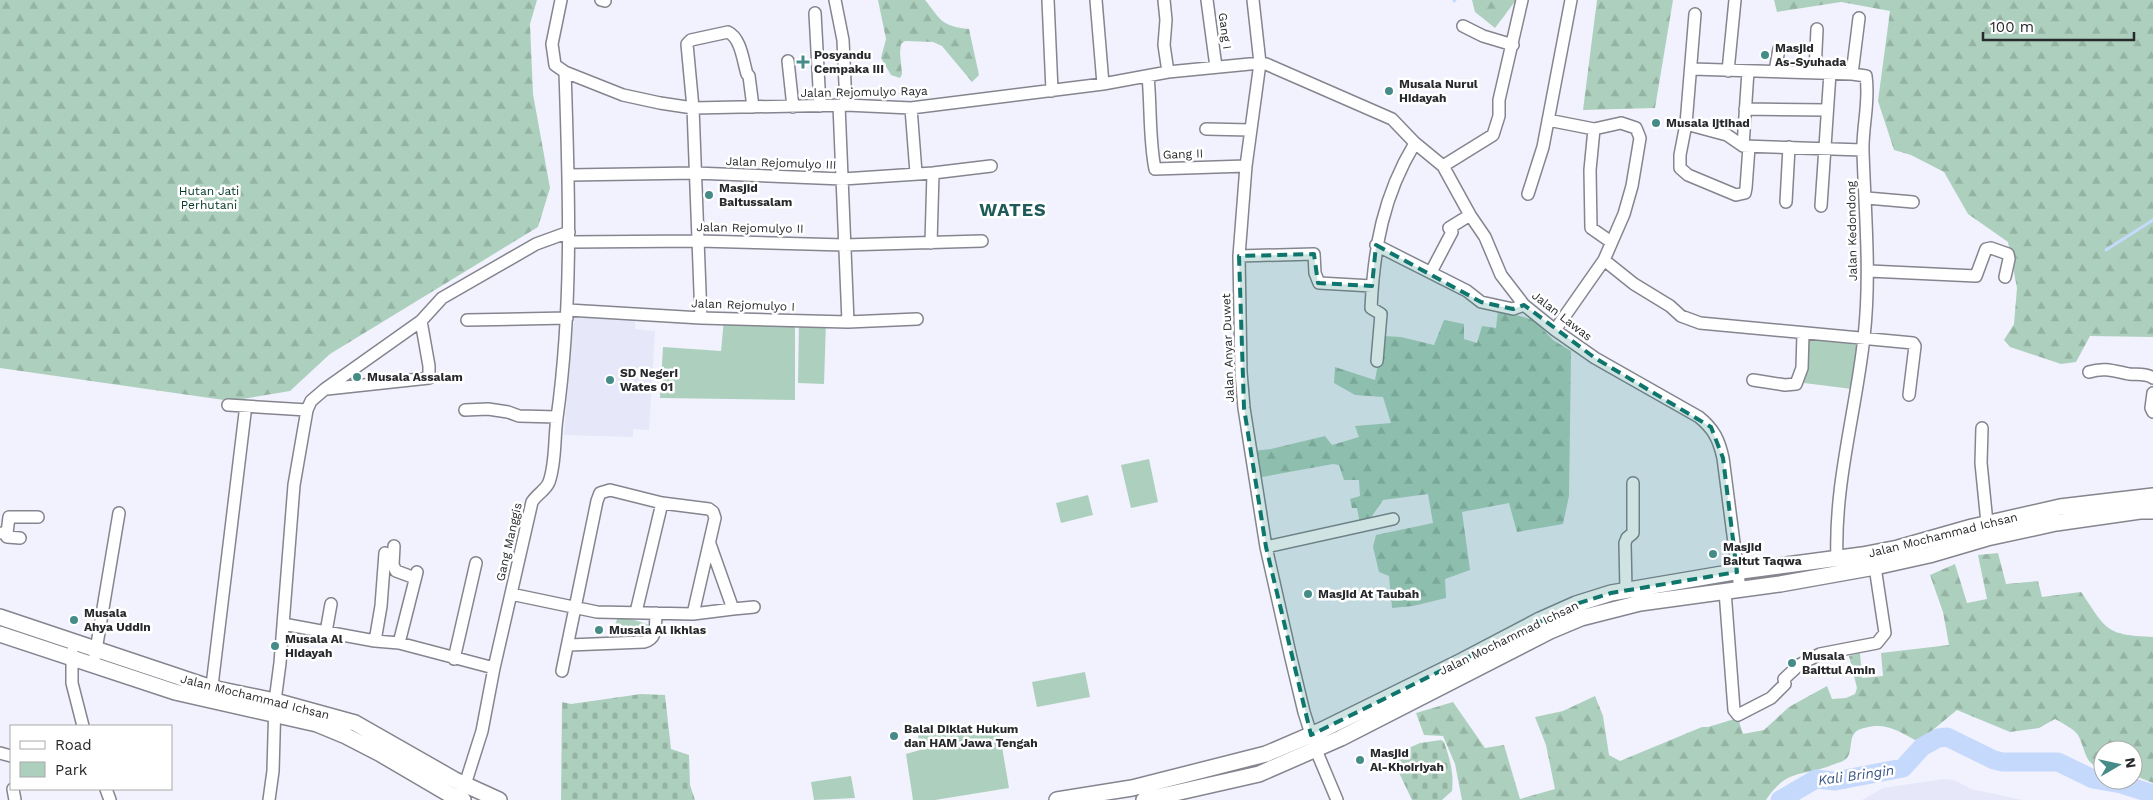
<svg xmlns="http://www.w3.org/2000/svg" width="2153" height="800" viewBox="0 0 2153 800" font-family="'Work Sans',sans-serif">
<defs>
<pattern id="forest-firs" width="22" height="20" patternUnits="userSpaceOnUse" patternTransform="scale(1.25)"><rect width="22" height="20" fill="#add0be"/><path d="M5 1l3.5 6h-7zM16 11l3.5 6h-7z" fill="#95b3a3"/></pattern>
<pattern id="cemetery-stones" width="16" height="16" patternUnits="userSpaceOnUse" patternTransform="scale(1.25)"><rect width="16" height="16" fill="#add0be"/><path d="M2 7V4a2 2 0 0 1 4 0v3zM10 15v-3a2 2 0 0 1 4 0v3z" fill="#95b3a3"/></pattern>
</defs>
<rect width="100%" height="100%" fill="#f1f2fd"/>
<path fill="#e6e7f9" d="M574 315 635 316V329L655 331 649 430 633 429V437L564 435Z
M1944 779 1954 780 1971 789 2023 800H1862L1883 788Z"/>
<path fill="url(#forest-firs)" d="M0 0H537L530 24 533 94 550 188 538 227 330 354 290 391 231 401 0 368Z
M878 0H925C941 20 941 26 969 29L979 75 972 82 942 46 933 42 905 41 901 44 900 53 902 74 900 78 891 75 881 58 886 39Z
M1472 0H1516L1495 28 1475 12Z
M1597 0H1673L1655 108 1583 110Z
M1774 0H2153V337L2090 336 2076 362 2061 364 2010 347 2004 340 2014 324 2017 288 2008 242 1968 214 1944 172 1911 155 1894 150 1878 101 1890 11 1841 2 1777 12Z
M1498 310 1534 320 1553 340 1571 351 1569 496 1563 524 1517 532 1509 503 1462 512 1470 570 1445 579 1446 598 1413 606 1392 608 1389 576 1379 572 1373 547 1376 535 1433 523 1428 494 1383 500 1370 519 1360 523 1357 508H1352L1350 499 1360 496 1359 480H1344L1339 465 1333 464 1257 478 1253 451 1271 449 1325 436 1332 445 1359 437 1355 426 1391 423 1383 397 1355 395 1334 383 1335 367 1375 380 1383 336 1401 337 1434 345 1444 320 1464 324V339L1477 343 1482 326 1496 328Z
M1998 553 2006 584 2038 581 2042 597 2081 592C2107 630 2105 635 2153 637V783L2133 775V750H2103V767C2084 767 2086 749 2078 735 2074 729 2062 723 2055 719L2039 728 2010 732 1957 710 1923 738 1915 740C1897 730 1885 722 1864 728 1845 732 1855 750 1846 759 1843 762 1836 763 1832 765 1802 777 1787 768 1766 800H1462L1455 764 1443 736 1424 735 1416 713 1453 702 1485 748 1504 745 1520 799 1555 789 1546 745 1535 717 1563 711 1595 696 1603 716 1609 755 1620 761 1702 727H1708L1738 718 1743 734 1764 730 1789 707 1827 686 1832 699 1846 698 1855 694 1857 688 1849 656 1860 653 1862 678 1883 676 1881 653 1949 645 1943 612 1930 575 1955 564 1967 603 1987 599 1978 555Z"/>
<path fill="url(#cemetery-stones)" d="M641 694 665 695 671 749 689 755 690 785 695 800H561L562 702 571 704Z
M1441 740 1444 742C1450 759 1454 773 1452 791L1442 800H1412L1393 760 1402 757 1404 750 1420 743Z"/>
<path fill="#add0be" d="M724 319 795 320V400L660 398 663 347 721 351Z
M799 321 826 322 824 384 798 383Z
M1809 339 1858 345 1852 389 1804 383Z
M1149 459 1158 502 1131 508 1121 465Z
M1088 495 1093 515 1061 523 1056 503Z
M626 617 649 625 647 637 611 639 617 619Z
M1085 672 1090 697 1037 707 1032 682Z
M998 723 1009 788 935 800H913L906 754 920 750 918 735Z
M851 776 855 798 814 800 811 782Z"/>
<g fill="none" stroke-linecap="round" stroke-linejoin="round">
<path stroke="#c5d9fd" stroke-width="3" d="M1454 1 1455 0
M2106 250 2153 220"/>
<path stroke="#c5d9fd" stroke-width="19" d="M1780 800 1816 779 1835 781 1903 768 1922 747 1938 738 1947 737 1994 760 2003 762H2058L2093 779 2121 784 2153 794"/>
<defs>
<path id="minor" d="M561 0 552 44 555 65 565 72 623 95 660 103 693 108 846 105 911 108 1103 84 1168 72 1260 63 1266 64 1392 119 1415 143 1443 166 1470 215 1485 237 1501 275 1524 305 1555 330 1595 358 1699 417C1714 429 1719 440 1723 458L1740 589
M601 0 605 1
M835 0 843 40 846 105
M1048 0 1052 91
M1096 0 1103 84
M1164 0 1166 20 1164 45 1168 72
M1207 0 1216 67
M1253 0 1260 63 1246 166 1239 256 1241 372 1244 408 1266 547 1291 658 1304 712 1316 750 1337 800
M815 13 820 106
M1463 26 1483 36 1513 45
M788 61 793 107
M1692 69 1852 74 1866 76C1870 102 1862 127 1863 152 1865 214 1871 275 1864 337 1856 411 1834 484 1837 559
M1728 71 1735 0
M1775 71 1779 49
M1815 72 1817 29
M1852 74 1859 18
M1148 76C1151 107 1149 139 1155 169L1246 166
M839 105 848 322
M911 108 916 173
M1745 109 1827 110
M1548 120 1594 129 1621 123 1636 128 1640 138 1632 186 1624 214 1604 260 1555 330
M1686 124 1695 14
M1206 129 1250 130
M1594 129 1590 170 1591 228 1611 242
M1743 146 1748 71
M1749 147 1746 188 1745 193 1736 195 1688 175 1680 168V155L1686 124 1727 135 1743 146 1863 150
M1443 166 1493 135 1499 116V100L1522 0
M569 175 695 173 843 179 933 173 991 166
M1528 194 1543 147 1571 0
M1867 198 1913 202
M1786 202 1789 147
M1821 206 1830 73
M569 242 699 241 844 245 982 241
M931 243 933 173
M1376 245 1467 291 1481 302 1513 309 1524 305
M1239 256 1314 254 1315 273 1319 283 1372 286
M1604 260 1634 284 1670 306 1681 316 1700 323 1913 343 1915 346 1909 395
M1869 271 1976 276 1986 249 1991 248 2008 254 2009 259 2005 277
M1431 272 1452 232 1449 228 1470 215
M568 310 701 318 848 322 917 319
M701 318 693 108 687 44 691 40 728 32C741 38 743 61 747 74L749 76 753 107
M467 320 567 318
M1377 361 1381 314 1371 308C1374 247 1383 196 1415 143
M2089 372C2104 367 2114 371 2129 374 2137 375 2146 373 2153 378
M1753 380 1785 385 1796 384 1802 368 1803 334
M327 389 429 378V366L421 321
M2153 393 2151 408 2153 412
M228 405 307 410
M465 410 488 409 508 412 519 416 557 417
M1982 428 1981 463 1987 523
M2 533H7V537L20 538
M7 533 9 517H38
M394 546 393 565 396 571 415 578
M1266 547 1393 519
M1626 591 1625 543 1627 538 1633 533V483
M1725 591 1734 710 1738 715 1771 698 1785 684 1784 679 1799 665 1820 654 1877 643 1885 633 1875 567
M511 594 597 612 693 614 733 609 710 544
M733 609 754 607
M636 612 662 503
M283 624 375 641 399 643 494 668
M326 632 331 604
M375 641 381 606 385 553
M399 643 417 572
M569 645 644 642C658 638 655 626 656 613
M72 652V683L83 726
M95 656 119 513
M454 659 476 563
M562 671 597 501 600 493 610 490 662 503 709 509 713 512 715 518 693 614
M211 694 245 413
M0 753 11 756
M13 789 15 800
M106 789 110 800
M463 791 482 731 494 668 532 502C536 495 546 490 549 482 556 463 554 438 557 418 573 303 569 187 565 72
M269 800 273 771 275 701 280 663 294 485 307 410 311 401 325 389 421 321 442 298 536 244 569 232"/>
<path id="major" d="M0 617 212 688 275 701 355 723 455 780 499 800
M0 634 175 692 317 724 346 736 379 753 449 794 463 800
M1057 800 1132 788 1266 754 1322 730 1462 661 1540 620 1576 604 1611 593 1734 572 1862 555 1898 548 1972 527 2060 507 2153 496
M1144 800 1259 774 1341 738 1550 631 1581 618 1640 603 1780 584 1875 567 1929 555 1987 538 2056 523 2140 511H2153"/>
</defs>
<use href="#minor" stroke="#84858e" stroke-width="14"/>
<use href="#major" stroke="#84858e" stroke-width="18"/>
<use href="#minor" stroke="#fff" stroke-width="11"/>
<use href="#major" stroke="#fff" stroke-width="15"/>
</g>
<path fill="#0f766e" fill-opacity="0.2" stroke="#0f766e" stroke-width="4" stroke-dasharray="10 6" stroke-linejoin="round" d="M1376 245 1481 302 1513 309 1524 305 1595 358 1711 427 1723 458 1737 572 1611 593 1576 604 1311 735 1266 547 1244 408 1239 256 1314 254 1318 283 1372 286Z"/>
<g fill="#458c89" stroke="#fff" stroke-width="2">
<circle cx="1765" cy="55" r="5"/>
<path d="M800.5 54.5h5v5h5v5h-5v5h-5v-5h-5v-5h5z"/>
<circle cx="1389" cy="91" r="5"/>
<circle cx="1656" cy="123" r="5"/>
<circle cx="709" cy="195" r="5"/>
<circle cx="357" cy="377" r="5"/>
<circle cx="610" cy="380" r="5"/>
<circle cx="1713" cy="554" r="5"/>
<circle cx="1308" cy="594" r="5"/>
<circle cx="74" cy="620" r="5"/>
<circle cx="599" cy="630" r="5"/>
<circle cx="275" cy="646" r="5"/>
<circle cx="1792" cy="663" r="5"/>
<circle cx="894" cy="736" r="5"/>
<circle cx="1360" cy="760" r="5"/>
</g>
<g text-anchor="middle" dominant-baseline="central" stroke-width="5" stroke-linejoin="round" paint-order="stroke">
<g font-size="12" fill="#28292c" stroke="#fff">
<text transform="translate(1225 31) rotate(82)">Gang I</text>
<text transform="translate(864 92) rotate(-1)">Jalan Rejomulyo Raya</text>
<text transform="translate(1183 154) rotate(-2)">Gang II</text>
<text transform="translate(781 163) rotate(2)">Jalan Rejomulyo III</text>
<text transform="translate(750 228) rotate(1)">Jalan Rejomulyo II</text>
<text transform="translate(1852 231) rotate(-91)">Jalan Kedondong</text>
<text transform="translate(743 305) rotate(2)">Jalan Rejomulyo I</text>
<text transform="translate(1562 316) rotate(38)">Jalan Lawas</text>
<text transform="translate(1228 348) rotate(-92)">Jalan Anyar Duwet</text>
<text transform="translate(1943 535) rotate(-14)">Jalan Mochammad Ichsan</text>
<text transform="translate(509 542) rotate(-77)">Gang Manggis</text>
<text transform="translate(1509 638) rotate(-26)">Jalan Mochammad Ichsan</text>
<text transform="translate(255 697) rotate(14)">Jalan Mochammad Ichsan</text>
</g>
<g font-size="12" font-weight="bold" fill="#28292c" stroke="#fff" text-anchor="start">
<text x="1775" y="48">Masjid<tspan x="1775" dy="14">As-Syuhada</tspan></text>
<text x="814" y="55">Posyandu<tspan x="814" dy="14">Cempaka III</tspan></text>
<text x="1399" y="84">Musala Nurul<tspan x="1399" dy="14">Hidayah</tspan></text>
<text x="1666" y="123">Musala Ijtihad</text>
<text x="719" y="188">Masjid<tspan x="719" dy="14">Baitussalam</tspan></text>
<text x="620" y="373">SD Negeri<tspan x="620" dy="14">Wates 01</tspan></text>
<text x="367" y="377">Musala Assalam</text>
<text x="1723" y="547">Masjid<tspan x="1723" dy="14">Baitut Taqwa</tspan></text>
<text x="1318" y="594">Masjid At Taubah</text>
<text x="84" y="613">Musala<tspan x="84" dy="14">Ahya Uddin</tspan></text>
<text x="609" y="630">Musala Al Ikhlas</text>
<text x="285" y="639">Musala Al<tspan x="285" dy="14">Hidayah</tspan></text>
<text x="1802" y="656">Musala<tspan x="1802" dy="14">Baittul Amin</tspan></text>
<text x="904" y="729">Balai Diklat Hukum<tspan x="904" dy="14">dan HAM Jawa Tengah</tspan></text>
<text x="1370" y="753">Masjid<tspan x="1370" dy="14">Al-Khoiriyah</tspan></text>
</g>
<g font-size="12" fill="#003925" stroke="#fff">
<text x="209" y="191">Hutan Jati<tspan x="209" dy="14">Perhutani</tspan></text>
</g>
<g font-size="14" font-style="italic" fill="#3d5686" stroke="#fff">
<text transform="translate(1856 775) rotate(-8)">Kali Bringin</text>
</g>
<g font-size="18" font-weight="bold" letter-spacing="1" fill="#215b59" stroke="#fff">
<text x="1013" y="209">WATES</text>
</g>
</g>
<rect x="10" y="725" width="162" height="65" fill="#ffffff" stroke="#a9a9ab"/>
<rect x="20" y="741" width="25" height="8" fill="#ffffff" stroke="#a9a9ab"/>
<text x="55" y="750" font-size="15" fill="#28292c">Road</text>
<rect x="20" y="762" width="25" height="15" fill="#add0be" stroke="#a9a9ab"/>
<text x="55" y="775" font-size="15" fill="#28292c">Park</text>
<g transform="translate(2118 765) rotate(81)"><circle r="24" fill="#ffffff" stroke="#a9a9ab"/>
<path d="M0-4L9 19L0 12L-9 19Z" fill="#458c89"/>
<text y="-8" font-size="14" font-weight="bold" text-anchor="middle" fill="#28292c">N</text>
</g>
<path d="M1983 32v8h151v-8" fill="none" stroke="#28292c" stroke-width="2.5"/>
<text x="1990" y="32" font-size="15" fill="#28292c" stroke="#ffffff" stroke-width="4" paint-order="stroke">100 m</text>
</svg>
